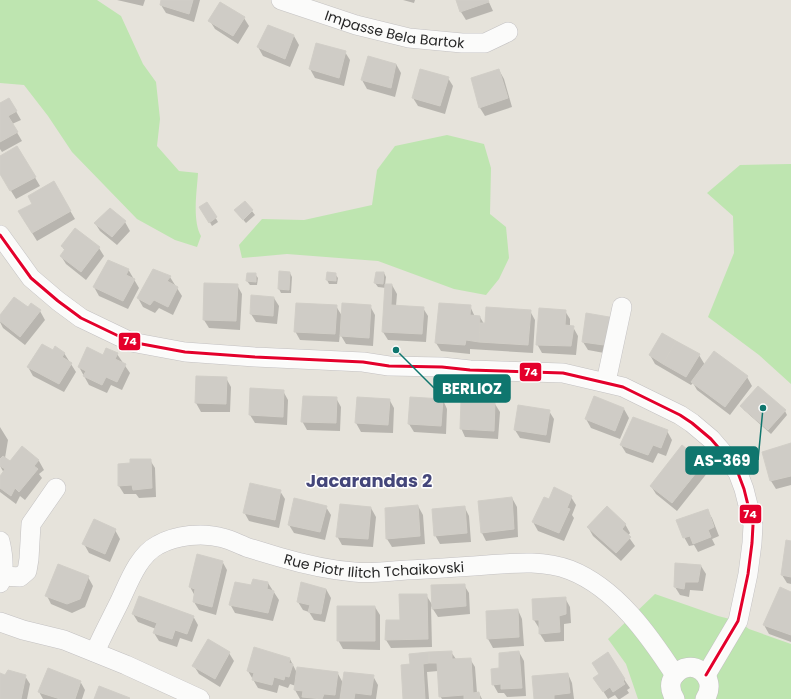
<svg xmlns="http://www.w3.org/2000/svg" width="791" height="699" viewBox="0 0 791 699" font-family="Poppins,sans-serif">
<rect width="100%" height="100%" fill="#e6e3db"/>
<path fill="#bee5b0" d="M0 0H97L121 16 143 64 156 82 160 119 157 146 179 171 198 173C197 191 192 220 201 236L197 247 175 240 137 219 72 152 48 116 24 85 0 83Z
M447 135 484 144 491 168 490 214 506 227 509 258 499 279 486 295 454 289 378 261 287 254 242 258 239 245 262 219 304 220 372 205 377 170 395 146Z
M791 164V384L759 355 708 317 734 253 733 216 707 193 740 165Z
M655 594 718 616 738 621 749 629 791 644V699H638L626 664 608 639Z"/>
<path fill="#0003" d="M117 0H145L143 6Z
M163 0H200L194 22 166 13 161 5Z
M403 0H415L414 3Z
M457 0H488L493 11 466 20 461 12Z
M244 18 249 26 238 44 215 29 210 21Z
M268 26 294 36 299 45 290 67 263 56 258 47Z
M345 52 350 60 344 86 315 78 310 69Z
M396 64 401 73 395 97 367 89 362 80Z
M499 70 504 79 512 107 485 116 480 108Z
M448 78 453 86 445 114 418 106 413 98Z
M9 99 21 120 12 124 22 141 2 152 0 149V104Z
M17 147 40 186 16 199 0 173V157Z
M54 183 75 219 37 241 24 220 33 204Z
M245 202 255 215 246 223 238 214Z
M207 203 218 222 212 226 201 207Z
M110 210 125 222 130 231 117 245 100 231 95 223Z
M62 246 99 248 104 256 86 280 66 264 61 256 65 251Z
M128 269 139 288 128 309 99 296 94 287Z
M290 273 292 277 291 293H281L279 289Z
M327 273 335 274 338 278 337 284H329L327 280Z
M377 273H384L386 277 385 285H392L397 294 396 306 423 308 428 316 426 342 388 340 383 332 386 288 378 287 375 283Z
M255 274 258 278 257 285H250L247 281Z
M170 277 175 285 174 286 177 288 182 296 173 315 159 308 155 313 143 307 138 298Z
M237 285 242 294 240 330 209 328 204 320Z
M274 298 279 306 277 324 256 322 251 314Z
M336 306 342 316 370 306 375 315 373 346 346 344 340 334 339 342 300 340 295 331Z
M470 306 475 317H480L484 324 530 311 535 320 533 353 470 349V354L441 351 436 343Z
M28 308 40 311 45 320 25 345 3 328 0 322V317Z
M565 311 570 319V327H573L578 336 576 355 542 353 537 344Z
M587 314 615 355 588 350 583 342Z
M54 351 64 353 76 372 64 392 33 376 28 367Z
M714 353 747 377 752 386 730 415 697 390 693 383 691 385 655 364 650 355H699L705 365Z
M117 354 130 373 122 390 111 385 107 393 89 385 79 367 103 356Z
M197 377 226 378 231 387 230 412H201L196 403Z
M758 387 785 411 787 415 771 434 744 410 741 406Z
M283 391 288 400 287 425 255 423 250 415Z
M336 398 341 407 340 431 307 430 302 421Z
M595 398 624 409 629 418 620 439 591 428 586 419Z
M389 399 394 408 393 433 361 432 356 423Z
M443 400 447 409 446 434 414 432 409 424Z
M495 404 500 412 498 439 465 437 461 428Z
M549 411 554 419 550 443 520 438 515 430Z
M0 427 8 440 5 458 10 462 23 448 39 461 44 470 39 474 42 478 25 500 20 496 16 504 0 492V477L4 473 0 466V461L2 458H0Z
M667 431 672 440 666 456 658 453 653 463 626 453 621 445Z
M791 444V485L776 489 771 481 763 452Z
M150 460 155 468 156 497 139 498 136 494H124L119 486 131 464Z
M703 463 708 472 677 511 656 494 651 486Z
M280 491 285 499 279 528 249 521 244 512Z
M571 497 576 505 572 515 574 518 564 541 538 531 533 522 549 501Z
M512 498 517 507 518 537 486 541 482 533Z
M418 506 423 515 425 544 392 547 387 539Z
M326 507 331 515 325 540 294 533 289 525Z
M371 508 376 517 373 547 342 545 337 536Z
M465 508 469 516 471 542 440 544 435 535Z
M707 510 712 518 719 536 712 539 715 545 698 552 694 545 689 546 684 537Z
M625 524 630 533 628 536 635 546 621 561 593 536 588 527Z
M115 530 120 539 110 562 89 553 84 544Z
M791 542V584L787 583 782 575Z
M222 561 227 570 216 615 199 610 194 602 195 596 190 587Z
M676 564 701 566 706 574 703 591 690 590 689 597 680 595 675 587Z
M88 577 93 586 85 607 72 613 51 604 47 596Z
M268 583 279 600 273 621 235 613 230 604 251 586Z
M464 585 469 593 470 614 438 617 431 606 432 647 391 648 386 640 401 621 426 595 433 606Z
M326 589 331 598 325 622 314 620 309 612 303 610 298 602Z
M791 593V642L769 634 764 625Z
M565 598 570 607 571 623 564 624V641L545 642 540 634V628H539L534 620Z
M375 607 380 615V650L343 649 338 640Z
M518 610 522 619 524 646 493 648 488 639 487 612Z
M133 614 193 616 198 625 192 642 180 638 177 647 159 641 154 633 156 629 138 622Z
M451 652 456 659H470L475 667 477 693H479L482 699H442L440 696 438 671 427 672 429 699H404L411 665Z
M519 652 524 661 526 696 507 697 504 693H498L493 684 500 669Z
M229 653 234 661 220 687 199 674 194 666Z
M607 654 630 688 627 690 629 693 620 699H618L615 695 608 699 600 686V674Z
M290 659 297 673 337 672 343 683 373 676 378 685 376 699H300L295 690 296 686 290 684 288 688 279 685 277 693 258 688 248 671Z
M0 674 5 676H25L30 684 27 699H0Z
M568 674 572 683 574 699H535Z
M80 681 85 690 82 699H43L39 692Z"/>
<path fill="#cfccc6" stroke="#d1cec7" d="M161 0H193L189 14 160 5Z
M456 0H488L489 2 460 12Z
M220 2 245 17 233 36 208 21Z
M268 25 294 35 285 59 257 47Z
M316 43 346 51 339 78 309 69Z
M368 56 396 64 391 88 361 80Z
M420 69 449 77 440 106 412 98Z
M499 69 508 98 479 108 471 78Z
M9 98 17 111 8 116 18 132 0 142V103Z
M17 146 36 177 10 191 0 174V156Z
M54 181 71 211 32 233 18 211 32 204 28 196Z
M245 201 253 210 243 220 234 210Z
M207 202 217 217 209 223 199 207Z
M110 208 126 221 112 237 94 223Z
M75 228 100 247 81 272 60 256 65 249 61 246Z
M108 260 129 269 126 275 135 279 123 301 93 287Z
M153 269 171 276 167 281 178 287 168 307 154 300 150 305 137 298Z
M279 271 290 272 289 290 278 289Z
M327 272 336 273V281L326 280Z
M376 272H384L383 284 374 283Z
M247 273H256V282L246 281Z
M204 283 238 284 236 321 203 320Z
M385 284H392L391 305 424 307 422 334 382 332Z
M251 295 274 297 273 316 250 314Z
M14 297 28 307 31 303 41 310 20 337 0 321V315Z
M296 303 337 305 335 334 294 332Z
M342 303 371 305 369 338 340 336Z
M439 303 471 305 470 315 480 316 479 342 466 340 465 345 435 343Z
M486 307 531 310 528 345 479 342 480 323H485Z
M539 308 566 310 565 325 574 326 571 346 536 345Z
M586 313 615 318 611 346 582 342Z
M662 333 676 341 663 364 649 355Z
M676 341 700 354 686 377 663 364Z
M42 344 53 350 55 346 65 353 62 357 72 363 59 384 27 367Z
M87 347 103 355 106 348 118 353 115 359 126 364 117 382 106 377 102 385 83 376 86 371 78 367Z
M714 351 748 376 725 407 691 382Z
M196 376 227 377 226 404 195 403Z
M758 386 786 410 768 430 740 406Z
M250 388 284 390 283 417 249 415Z
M303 396 337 397 336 423 301 422Z
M594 396 624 408 615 431 585 419Z
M357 397 390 399 388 425 355 423Z
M410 397 443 399 441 426 408 424Z
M461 401 495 403 494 431 460 429Z
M518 405 550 410 546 435 514 430Z
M633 417 668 430 661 448 653 445 648 455 620 445Z
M791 443V476L770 481 762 452Z
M682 445 704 463 672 503 650 486Z
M22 446 39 460 34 466 38 469 19 492 15 488 11 496 0 488V476L5 469 0 466V459L3 456 10 461Z
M130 459H151L152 488 133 490 132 485 118 486V464L130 463Z
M250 483 281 490 275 520 243 513Z
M554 487 572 496 567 508 570 509 559 533 532 522 544 497 549 499Z
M512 497 514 529 481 533 478 501Z
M294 498 327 506 320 532 288 525Z
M340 504 371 507 368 539 336 537Z
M418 505 420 536 386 539 385 508Z
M465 506 467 533 434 536 432 509Z
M607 506 626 524 622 529 631 537 616 553 587 527Z
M708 509 714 527 708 530 711 537 693 544 690 536 683 538 676 520Z
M94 519 116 529 105 554 82 544Z
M786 540 791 541V577L781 575Z
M197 554 223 561 212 607 193 602 195 589 189 587Z
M675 563 701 565 698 582H685L684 589 674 587Z
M58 564 89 576 80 599 67 604 45 596Z
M253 579 268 582 267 589 274 591 268 613 229 605 235 582 251 585Z
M301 582 326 589 321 614 308 612 310 605 297 602Z
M465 584 466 606 432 609 431 585Z
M780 587 791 592V635L763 625Z
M399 594H427L428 639 385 640 386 620H400Z
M139 596 194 616 187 634 175 630 172 639 153 633 157 623 132 614Z
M566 597V614L559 616 560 632 539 634V620H533L532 599Z
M337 606H375V641H337Z
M518 609 519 637 487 639 486 611Z
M208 639 230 652 215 679 192 666Z
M254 647 290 658 289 663 293 664 289 677 285 676 284 680 274 677 272 685 252 680 254 673 247 671Z
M452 651V659L471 658 473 693 479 692 480 699H464V695L439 697 437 663H429V652Z
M519 651 522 688 501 689V684L492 685 491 669 499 668V653Z
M429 652V663L423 664 425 699H403L401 665 410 664 409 654Z
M608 652 625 679 623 681 625 684 613 692 610 687 603 692 593 678 599 674 592 663Z
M297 667 338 672 335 695 324 694 322 699 302 697 303 691 294 690Z
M48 668 81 681 75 699H60L38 692Z
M8 670 26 675 21 699H0V673L5 675Z
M344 672 374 675 371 695 355 693 354 699H340Z
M568 673 570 693 554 695V699H534L532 676Z
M99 686 130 698 129 699H94Z"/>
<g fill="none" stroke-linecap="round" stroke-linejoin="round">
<defs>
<g id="minor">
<path id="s1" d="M281 0 356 25 409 38 462 43H485L508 32"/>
<path d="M0 235 31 278 58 301 81 318 131 342 185 352 255 357 363 362 389 366 442 367 470 370 563 373 623 387 680 415 692 423 711 439 730 461 738 473 744 489 753 525 752 543 748 574 738 621 706 675"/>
<path d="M606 382 622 307"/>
<path d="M0 541C3 554 5 571 0 583"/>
<path d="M3 576 20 577 27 571 29 559 31 524 56 488"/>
<path d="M0 622 23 630 64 640 126 665 200 699"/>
<path id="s2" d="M95 652C102 636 110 621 118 605 128 585 137 556 158 545 176 535 203 532 223 538 232 540 240 545 249 548 259 551 269 554 279 557 303 564 329 570 354 572 372 574 389 571 407 570 433 569 460 567 487 565 515 563 543 560 570 570 616 588 649 635 675 675"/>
<path d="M675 699C670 691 669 683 674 676 690 655 720 676 705 699"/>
</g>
</defs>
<use href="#minor" stroke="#c3c1c2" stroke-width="20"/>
<use href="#minor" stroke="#fbfbfa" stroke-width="19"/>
<defs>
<path id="bus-1" d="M0 235 31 278 58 301 81 318 131 342 185 352 255 357 363 362 389 366 442 367 470 370 563 373 623 387 680 415 692 423 711 439 730 461 738 473 744 489 753 525 752 543 748 574 738 621 706 675"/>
</defs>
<use href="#bus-1" stroke="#fff" stroke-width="6"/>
<use href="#bus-1" stroke="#e4002b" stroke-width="3"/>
</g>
<g text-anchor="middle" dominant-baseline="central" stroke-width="3" stroke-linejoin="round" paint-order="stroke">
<g font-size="14" fill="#272727" stroke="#fff">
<text stroke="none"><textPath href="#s1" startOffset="118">Impasse Bela Bartok</textPath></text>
<text stroke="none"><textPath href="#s2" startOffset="348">Rue Piotr Ilitch Tchaikovski</textPath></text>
</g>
<g font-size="18" font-weight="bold" fill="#44467a" stroke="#fff">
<text x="369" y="480">Jacarandas 2</text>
</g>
</g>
<path fill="none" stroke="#0f766e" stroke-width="1.5" d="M396 350L434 388M763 408L758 460"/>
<g fill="#0f766e" stroke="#fff" stroke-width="1.5">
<circle cx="396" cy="350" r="4"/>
<circle cx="763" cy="408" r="4"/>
</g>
<g fill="#0f766e" stroke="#0f766e" stroke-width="1.5">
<rect x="434" y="375" width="76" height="27" rx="4"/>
<rect x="686" y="447" width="72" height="27" rx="4"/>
</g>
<g font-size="15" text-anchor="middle" font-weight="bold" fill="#fff">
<text x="472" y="394">BERLIOZ</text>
<text x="722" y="466">AS-369</text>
</g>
<g stroke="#fff" stroke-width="1.5">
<rect x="118" y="332" width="23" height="19" rx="4" fill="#e4002b"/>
<rect x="519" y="362" width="23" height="20" rx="4" fill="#e4002b"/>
<rect x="739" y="504" width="23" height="20" rx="4" fill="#e4002b"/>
</g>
<g font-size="11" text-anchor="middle" font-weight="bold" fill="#fff">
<text x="130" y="345">74</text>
<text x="531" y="376">74</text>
<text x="750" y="518">74</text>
</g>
</svg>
